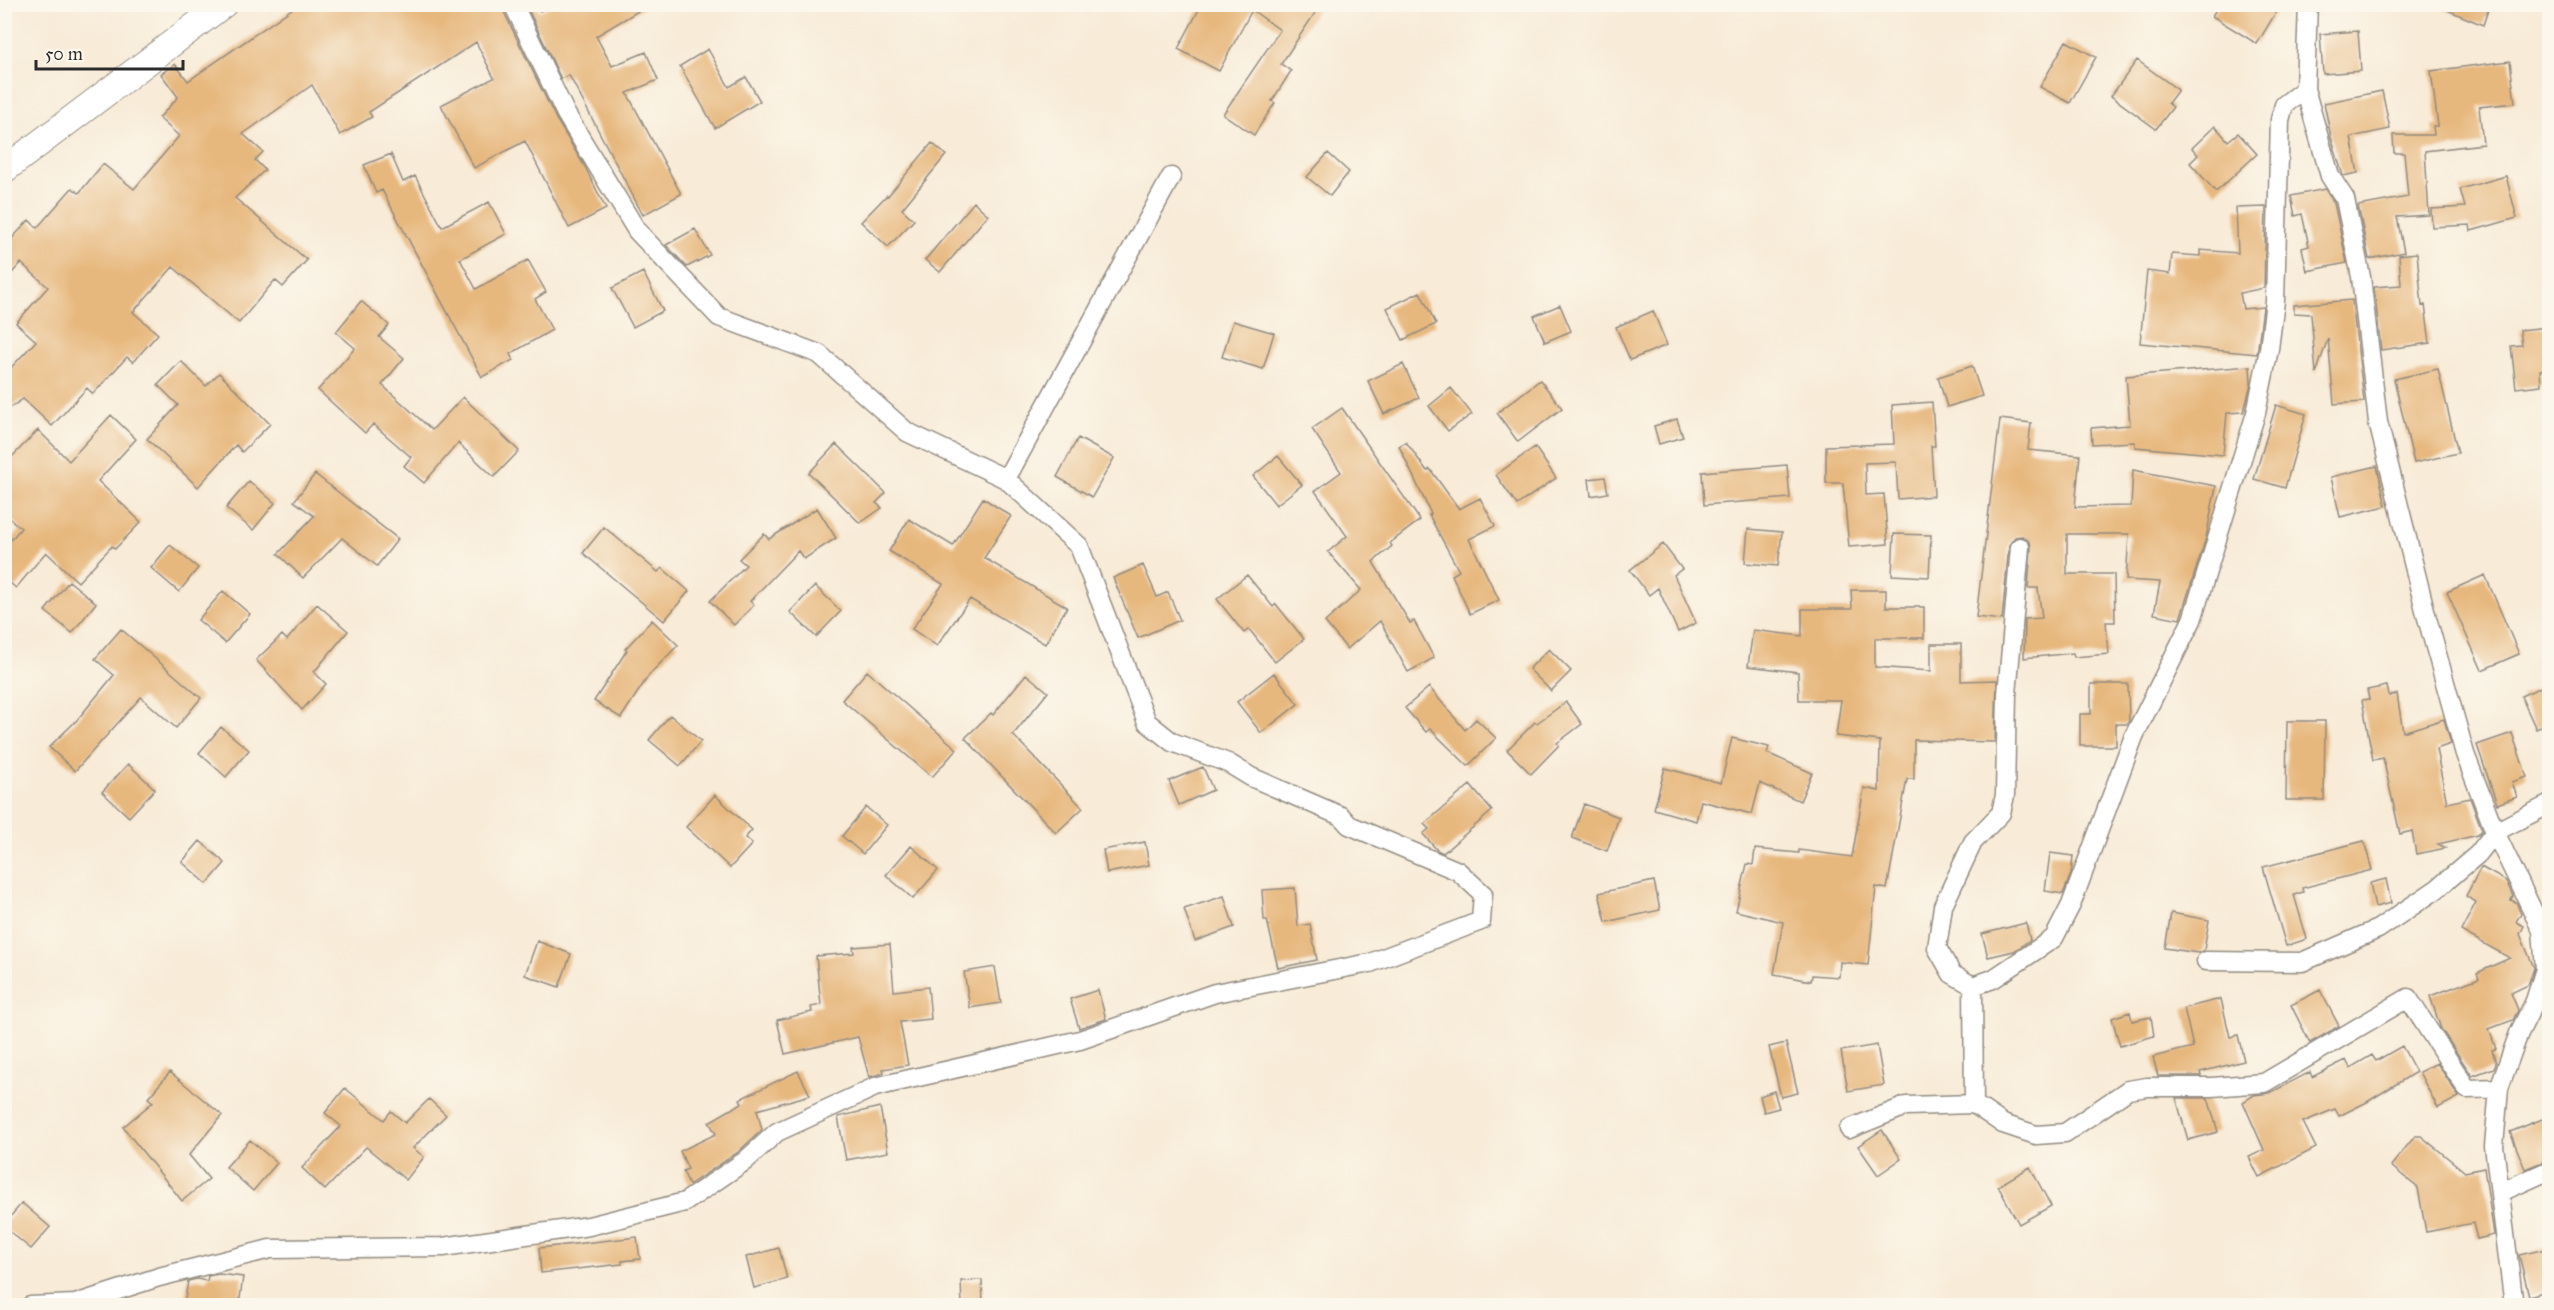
<svg xmlns="http://www.w3.org/2000/svg" width="2554" height="1310" viewBox="0 0 2554 1310" font-family="'IM FELL Great Primer',serif">
<rect width="100%" height="100%" fill="#fbf7ec"/>
<filter id="ink" filterUnits="userSpaceOnUse"><feTurbulence type="fractalNoise" baseFrequency=".0167" numOctaves="2"/><feDisplacementMap in="SourceGraphic" scale="12" xChannelSelector="R" yChannelSelector="G"/><feConvolveMatrix kernelMatrix="1 2 1 2 8 2 1 2 1" color-interpolation-filters="sRGB"/></filter>
<filter id="wash" filterUnits="userSpaceOnUse"><feTurbulence type="fractalNoise" baseFrequency=".008" numOctaves="4" result="noise"/><feDisplacementMap in="SourceGraphic" scale="24" xChannelSelector="R" yChannelSelector="G"/><feGaussianBlur stdDeviation="1.35" result="paint"/><feColorMatrix in="noise" values="0 0 0 0 0 0 0 0 0 0 0 0 0 0 0 0 0 1.4 0 .05"/><feComposite in="paint" operator="in"/></filter>
<g filter="url(#wash)">
<rect width="100%" height="100%" fill="#f8ebd7"/>
<g id="blocks">
<path fill="#e7b87e" d="M299 4H500L556 119 585 167 606 209 569 228 525 141 474 168 441 105 494 78 476 42 369 112 372 117 340 135 312 85 243 134 263 152 255 160 265 170 235 198 307 260 283 287 275 280 239 323 173 267 133 312 158 334 133 362 127 357 93 394 87 388 52 426 23 399 4 412V375L36 341 16 323 48 287 21 263 4 282V247L29 220 37 228 72 188 79 193 103 164 134 189 179 136 159 118 178 97 161 74 175 64 188 81Z
M553 4H650L596 36 612 66 646 52 658 80 627 93 681 194 643 215 569 75 561 79 529 11 537 6 540 11Z
M1202 4H1321L1281 64 1291 71 1272 101 1275 103 1254 135 1223 114 1280 30 1252 10 1219 71 1178 49Z
M2219 4H2281L2257 44 2212 16Z
M2433 4H2490L2483 25Z
M2358 31 2361 71 2323 74 2320 34Z
M2066 41 2096 57 2070 103 2040 87Z
M708 49 729 87 746 77 760 101 715 128 680 66Z
M2137 60 2178 90 2168 103 2173 107 2156 129 2111 96Z
M2510 61 2515 103 2479 107 2483 144 2425 151 2429 215 2397 217 2404 252 2369 259 2358 206 2408 197 2404 153H2394L2393 135H2434L2433 126H2438L2431 71Z
M2382 91 2390 129 2351 137 2358 173 2343 176 2331 137 2324 103Z
M2215 126 2228 141 2238 133 2257 154 2216 192 2190 163 2198 155 2192 148Z
M932 143 946 155 902 209 914 220 888 247 861 222 887 195 888 196Z
M1328 153 1349 172 1330 196 1307 177Z
M391 154 403 182 415 176 442 227 489 202 506 234 460 259 476 289 528 260 546 292 535 299 552 330 510 354 513 360 482 377 382 190 376 193 364 165Z
M2506 176 2517 218 2471 231 2470 225 2432 227 2431 209 2465 207 2460 189Z
M2325 189 2334 203 2347 263 2307 271 2302 248 2309 246 2302 214 2295 216 2291 196Z
M974 202 988 215 940 272 925 260Z
M2266 207 2264 288 2240 293 2243 309 2263 307 2257 354 2140 343 2147 271 2170 274 2172 254 2200 256V250L2238 253 2236 208Z
M695 229 710 255 687 267 666 245Z
M2417 253 2422 306 2425 305 2430 343 2381 350 2374 287 2401 285 2399 255Z
M643 272 663 311 633 327 612 288Z
M1420 292 1436 324 1403 340 1387 308Z
M2352 300 2364 402 2334 404 2328 338 2316 374 2311 314 2294 313V305Z
M361 301 389 325 379 337 404 358 382 385 432 430 463 397 519 451 494 477 458 443 424 483 404 466 411 457 373 424 365 433 318 390 355 348 336 332Z
M1560 305 1571 331 1545 342 1534 316Z
M1653 311 1667 345 1630 360 1616 327Z
M1233 321 1274 333 1263 369 1222 357Z
M2548 327 2550 369 2540 370 2541 385 2516 388 2511 346 2522 345 2520 330Z
M181 361 206 386 219 373 270 424 242 452 236 445 198 487 147 439 178 405 158 385Z
M1403 364 1419 398 1384 414 1368 381Z
M1972 366 1982 396 1947 407 1938 377Z
M2250 366 2251 383 2244 412 2227 413 2223 455 2135 447V442L2092 444 2091 428 2130 425 2126 376Z
M2438 369 2458 453 2414 463 2394 379Z
M1540 380 1562 408 1518 442 1497 413Z
M1451 388 1472 414 1448 431 1429 406Z
M1932 402 1935 446H1931L1934 496 1898 499 1896 462 1865 463 1866 495 1884 494 1888 544 1849 547 1843 483H1826V446L1894 444 1892 405Z
M2276 405 2306 414 2285 488 2254 479Z
M1342 408 1420 520 1390 543 1392 546 1373 562 1410 623 1414 621 1434 658 1408 672 1380 621 1347 649 1325 622 1361 590 1328 552 1347 536 1315 491 1341 472 1312 429Z
M111 415 136 439 98 481 141 522 115 549 112 546 78 582 46 552 16 588 4 578V548L21 528 4 514V465L38 430 69 461Z
M1677 419 1683 437 1659 444 1654 426Z
M2000 419 2031 423 2028 450 2080 455 2075 507 2131 506 2133 470 2216 486 2206 538 2180 619 2154 614 2160 582 2126 580 2129 534H2067V574H2114L2115 622H2106L2109 654 2074 657 2073 653 2024 658 2025 619 2042 618 2038 588H2028L2031 547 2030 542 2022 536 2015 537 2009 545 2002 620 1976 617Z
M1078 438 1114 458 1092 497 1057 477Z
M1406 442 1427 471 1430 469 1459 509 1480 498 1495 526 1469 539 1499 600 1470 614 1452 575 1459 571 1429 515 1431 514 1399 446Z
M836 444 886 493 876 503 882 508 860 523 809 473Z
M1535 447 1556 478 1517 505 1496 475Z
M1278 456 1302 485 1276 505 1253 476Z
M1787 465 1790 498 1704 505 1702 472Z
M2377 466 2386 506 2340 517 2331 477Z
M315 474 398 539 377 566 342 538 303 578 278 554 314 516 294 501Z
M1605 477 1608 493 1591 496 1589 479Z
M249 481 275 503 253 530 226 508Z
M983 498 1011 516 984 558 1067 607 1045 644 970 599 937 646 912 629 943 584 889 551 909 519 953 546Z
M817 508 836 538 804 559 798 551 750 601 754 605 734 625 710 601 746 565 739 559 764 534 769 539Z
M604 527 658 572 662 568 689 591 664 621 583 553Z
M1748 529 1782 532 1778 566 1745 563Z
M1894 534 1931 535 1929 577 1892 575Z
M1663 544 1682 569 1674 575 1696 623 1678 632 1658 588 1649 595 1630 570Z
M170 545 198 568 179 592 151 568Z
M1143 565 1157 597 1168 592 1180 620 1138 638 1113 578Z
M1247 575 1273 607 1276 604 1304 639 1275 662 1249 629 1244 633 1217 599Z
M2485 575 2519 654 2482 670 2447 592Z
M69 581 96 603 72 633 45 611Z
M815 586 841 611 816 637 790 612Z
M1851 590H1886V607H1924V638H1875V667L1931 671V644H1961V681L1997 680 1995 742 1914 740V779H1907L1887 889 1876 887 1868 965 1840 962 1839 977 1812 975 1811 981 1774 974 1783 922 1736 911 1747 864 1753 865 1755 849 1799 853V850L1852 857 1864 788 1879 791 1880 741 1836 736 1841 700H1799L1798 672 1748 666 1753 630 1802 636V609H1852Z
M223 591 250 614 225 643 198 620Z
M317 604 348 631 314 672 326 684 302 710 256 660 282 635 287 640Z
M652 620 678 645 649 675 621 718 594 701 627 650 625 649Z
M121 629 201 698 176 728 141 697 75 771 49 747 77 720 114 675 95 659Z
M1549 649 1571 671 1551 691 1529 669Z
M867 671 957 749 932 777 842 700Z
M1274 673 1298 704 1261 733 1237 702Z
M1026 674 1048 692 1013 735 1083 808 1056 833 965 738 991 713 993 715Z
M2550 683V723L2536 729 2521 696Z
M2091 684H2128L2129 721 2127 724H2116V746H2080V714H2091Z
M2387 686 2389 696 2397 694 2403 732 2444 719 2451 744 2436 749 2447 803 2470 798 2482 830 2478 835 2438 844 2446 848 2416 854 2412 831 2400 834 2383 758 2373 760 2362 700 2369 699 2367 690Z
M1429 687 1465 730 1476 719 1496 738 1468 766 1430 729 1426 732 1405 708Z
M1566 702 1582 724 1557 743 1559 745 1531 774 1507 750 1535 722 1537 723Z
M670 715 701 741 680 766 649 740Z
M2287 721H2325L2324 800H2286Z
M221 727 249 750 226 777 199 753Z
M2512 733 2527 777 2512 782 2517 797 2497 804 2477 745Z
M1732 738 1769 747 1767 753 1812 773 1800 801 1760 783 1752 814 1701 801 1696 821 1654 809 1665 768 1721 783Z
M128 764 155 789 129 817 102 792Z
M1203 767 1213 790 1179 805 1169 781Z
M1470 785 1492 811 1443 853 1437 850 1423 834 1429 829 1424 824Z
M715 795 752 830 745 838 752 844 730 868 686 827Z
M1584 804 1619 817 1607 851 1572 838Z
M866 807 887 825 863 854 842 836Z
M200 841 225 863 207 884 182 862Z
M2364 841 2372 870 2302 888 2303 892 2294 895 2307 939 2286 946 2263 867Z
M1145 842 1149 865 1107 873 1103 850Z
M911 846 938 870 913 899 886 875Z
M2050 853 2073 856 2071 874 2063 894 2045 891Z
M2481 867 2506 881 2513 896 2511 900 2516 902 2521 913 2516 922 2524 926 2520 934 2534 968 2528 985 2511 993 2518 1010 2513 1020 2489 1029 2496 1049 2492 1050 2496 1063 2494 1068 2472 1076 2441 1029 2430 996 2479 978 2477 973 2510 958 2461 931 2476 902 2466 896Z
M2386 879 2391 903 2375 907 2370 883Z
M1654 881 1660 910 1606 922 1599 893Z
M1295 888 1298 926 1310 924 1317 960 1278 968 1267 920H1264L1262 890Z
M1224 896 1234 927 1195 941 1184 909Z
M2171 913 2209 920 2204 950 2198 953 2165 948Z
M2026 923 2030 940 2014 951 1988 957 1982 934Z
M537 941 571 954 559 987 525 975Z
M890 944 894 991 928 987 931 1019 900 1022 908 1065 883 1069 884 1073 869 1077 858 1037 785 1054 777 1020 812 1012 811 1007 821 1005 816 956 854 953 853 947Z
M995 967 1001 1003 970 1008 964 972Z
M1098 990 1106 1019 1079 1028 1070 999Z
M2320 990 2339 1026 2310 1043 2291 1005Z
M2221 999 2230 1037 2238 1035 2244 1061 2200 1072 2201 1076H2158L2153 1057 2193 1047 2184 1008Z
M2130 1012 2132 1021 2151 1017 2154 1036 2120 1046 2112 1018Z
M1786 1043 1798 1093 1781 1097 1769 1047Z
M1877 1045 1884 1085 1848 1091 1841 1051Z
M2402 1046 2416 1072 2367 1102 2339 1116 2335 1109 2303 1122 2316 1148 2259 1177 2249 1157 2264 1150 2243 1102 2254 1095 2270 1093 2310 1072 2312 1077 2346 1060 2350 1068 2372 1055 2376 1061Z
M2437 1063 2459 1097 2438 1108 2419 1072Z
M798 1071 810 1095 757 1110 762 1130 738 1152 689 1185 683 1171 688 1169 680 1151 716 1134 709 1122 742 1103 740 1099Z
M170 1072 222 1115 189 1155 209 1179 182 1201 123 1127 153 1102 148 1098Z
M345 1088 384 1120 391 1111 405 1123 429 1099 446 1115 413 1148 424 1157 406 1180 366 1147 325 1190 302 1168 341 1126 325 1113Z
M1774 1091 1779 1108 1764 1112 1760 1096Z
M2176 1098H2208L2218 1132 2188 1140Z
M880 1107 888 1152 846 1160 838 1117Z
M2550 1116V1159L2525 1169 2510 1132Z
M1882 1130 1901 1159 1878 1175 1858 1146Z
M2415 1136H2421L2465 1172 2484 1168 2494 1235 2477 1239 2473 1223 2426 1232 2418 1188 2391 1166Z
M250 1140 277 1163 253 1191 226 1167Z
M2030 1167 2051 1206 2019 1224 1998 1186Z
M22 1203 50 1227 31 1249 4 1227V1224Z
M637 1237 640 1259 622 1261V1264L541 1273 539 1248Z
M779 1248 787 1279 754 1288 746 1257Z
M2550 1248V1290L2529 1296 2519 1255Z
M219 1274 243 1277 239 1305H184L188 1281 197 1279 207 1281 208 1276Z
M982 1280 983 1305H962L961 1281Z"/>
</g>
</g>
<g filter="url(#ink)">
<use href="#blocks" fill-opacity="0" stroke="#928b81" stroke-width="1.5"/>
<g fill="none" stroke-linecap="round" stroke-linejoin="round">
<defs>
<path id="street" d="M2308 4 2305 89 2330 176 2345 199 2361 277 2378 422 2427 618 2465 754 2495 832 2542 930 2545 969 2535 1001 2519 1033 2499 1088 2494 1146 2514 1306
M1006 479 1171 177
M2020 547 2007 694 2005 795 2001 813 1973 842 1943 906 1937 948 1952 974 1973 986 1993 979 2054 938 2071 905 2134 736 2192 620 2256 413 2269 349 2275 301 2280 120 2284 105 2305 89
M2206 961 2302 962 2378 929 2437 889 2478 854 2495 832 2550 804
M1973 986 1974 1104
M1849 1129 1906 1106 1974 1104 2003 1124 2036 1135 2065 1133 2128 1090 2147 1087H2212L2264 1083 2408 998 2467 1089 2499 1088
M2501 1192 2550 1170
M30 1306 75 1304 159 1277 270 1249 443 1247 589 1226 685 1202 745 1161 777 1132 875 1087 1080 1040 1215 993 1370 963 1481 921 1483 894 1458 871 1349 825 1341 816 1251 777 1228 763 1172 742 1147 722 1079 546 1006 479 907 432 819 354 719 317 637 231 566 114 513 4"/>
<path id="secondary" d="M4 170 224 4"/>
</defs>
<use href="#street" stroke="#928b81" stroke-width="21"/>
<use href="#secondary" stroke="#928b81" stroke-width="28"/>
<use href="#street" stroke="#fff" stroke-width="18"/>
<use href="#secondary" stroke="#fff" stroke-width="26"/>
</g>
</g>
<rect width="2554" height="1310" fill="none" stroke="#fbf7ec" stroke-width="24"/>
<path d="M36 60v9h147v-9" fill="none" stroke="#2b2b2b" stroke-width="3"/>
<text x="45" y="60" font-size="18" fill="#2b2b2b" stroke="#fbf7ec" stroke-width="4.5" paint-order="stroke">50 m</text>
</svg>
